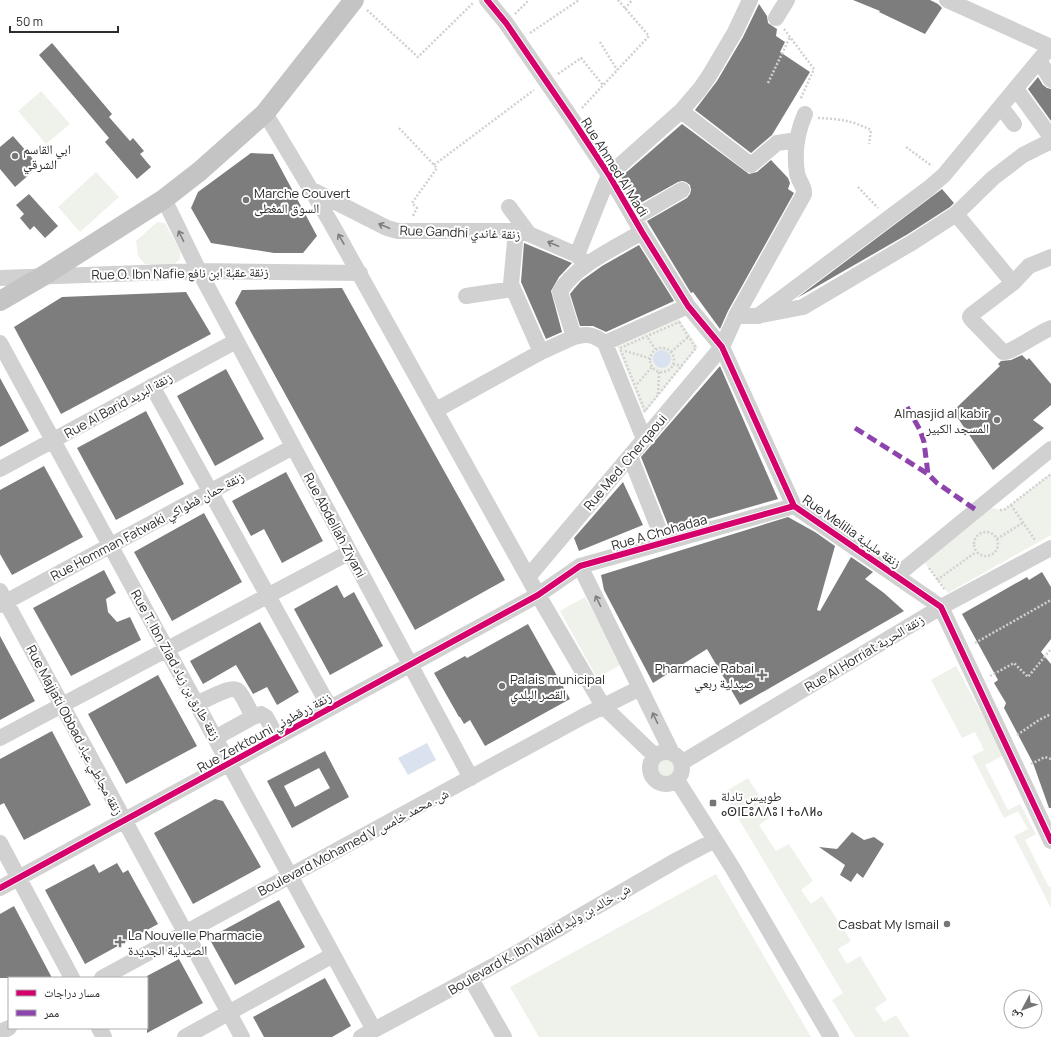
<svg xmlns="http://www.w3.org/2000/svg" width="1051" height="1037" viewBox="0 0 1051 1037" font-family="Manrope,'Noto Naskh Arabic','Noto Sans Tifinagh',sans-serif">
<rect width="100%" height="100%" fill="#fff"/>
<path fill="#eef2eb" d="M41 91 70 124 46 144 18 111Z
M96 172 119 197 80 232 58 207Z
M157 222 165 223 180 251V259L172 266 145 264 138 256 136 241Z
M679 319 698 347 644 414 617 347Z
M1051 473V535L948 593 924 562 991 508 1004 510Z
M585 597 622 664 597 678 560 611Z
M956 666 1004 755 985 765 1008 810 1020 804 1036 834 1025 840 1049 887 1051 886V908L1014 836 1028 829 1018 811 1004 818 972 756 984 750 975 732 962 738 931 680Z
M656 768a10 10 0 1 1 20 0a10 10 0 1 1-20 0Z
M748 778 772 816 759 825 776 851 789 844 813 881 801 890 811 904 822 896 851 941 838 949 847 964 860 956 887 1000 875 1008 884 1022 896 1015 910 1037H855L832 1000 843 993 723 793Z
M716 874 811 1037H539L510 987Z"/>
<path fill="#d9e2ee" d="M653 359a9 9 0 1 1 18 0a9 9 0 1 1-18 0Z
M427 743 436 760 408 775 398 758Z"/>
<path fill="#7d7d7d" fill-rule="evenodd" d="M853 0H930L938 4 942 8 925 34 879 12 880 11Z
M759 4 767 16 768 23 777 29 776 36 785 42 780 52 810 72 772 135 751 153 695 110 717 81 743 37Z
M52 43 112 114 109 117 130 141 133 138 144 151 140 154 151 167 137 179 105 142 109 138 39 55Z
M1038 77 1043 85 1047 88 1051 89V121L1028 89Z
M682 124 749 174 757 172 771 160 788 178 790 183 788 189 794 193 728 311 720 329 693 292 691 293 647 221 687 198 690 194 691 190 690 185 686 182 682 181 678 182 637 205 621 177Z
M13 136 39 166 15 187 0 169V147Z
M251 153 273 154 317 236 303 253H274L211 243 191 208 198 192Z
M942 189 954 203 950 207 908 234 797 298Z
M29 194 58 226 45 238 34 226 30 230 20 218 24 214 16 205Z
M524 243 572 263 559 277 551 291 562 332 546 339 521 282Z
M639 245 674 301 606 332 593 326H580L570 294 574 289 581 281 602 266Z
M342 288 505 580 415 630 235 303 242 290Z
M186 292 211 334 61 414 14 327 62 297Z
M1022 355 1027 360 1029 358 1051 384V405L1033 420 1044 428 993 470 953 411 1000 366 998 364 1001 361 1011 360Z
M720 366 778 499 670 530 641 457Z
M226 369 264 439 215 466 177 396Z
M0 378 29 431 0 447Z
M146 411 184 484 116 520 77 448Z
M44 466 83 537 12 575 0 554V490Z
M286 472 323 541 282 563 264 529 251 536 232 501Z
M623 482 643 525 579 551 574 538Z
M204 513 242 582 172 621 134 552Z
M788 517 815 532 835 546 817 610 820 611 851 557 873 572 865 579 884 593 904 611 740 705 707 649 653 683 604 590 601 575Z
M104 570 116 593 106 599 108 612 117 622 130 617 141 640 71 676 33 608Z
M1042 572 1051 587V639L1041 652 1051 664V808H1049L1033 763 1004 708 1006 703 994 683 998 680 962 614 1027 577 1029 580Z
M337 585 344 598 354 592 383 646 330 675 294 609Z
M260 622 299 692 277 705 267 687 253 694 236 665 203 684 190 661Z
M528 624 570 699 485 746 470 720 464 724 460 717H459L434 673 465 656 467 658Z
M0 636 35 701 0 720Z
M158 675 197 746 126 784 88 714Z
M52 731 91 805 24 840 4 803 0 805V759Z
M325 751 349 797 292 828 267 781ZM319 768 330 788 295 807 284 786Z
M215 799 223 801 261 867 193 904 154 833Z
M852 832 864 840 874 837 884 844 863 878 857 873 851 882 840 875 845 865 819 847 837 849Z
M117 863 123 873 128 870 158 924 85 964 45 890 94 864 99 873Z
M279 900 305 947 235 985 209 938Z
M14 906 52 978H0V914Z
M179 959 203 1003 147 1033V976Z
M325 978 351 1026 332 1037H264L253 1017Z"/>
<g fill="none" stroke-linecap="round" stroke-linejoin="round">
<path stroke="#d1d1d1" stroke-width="2.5" stroke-dasharray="2 2" stroke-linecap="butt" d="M625 9 632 0
M367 10 418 57 473 3
M515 14 529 0
M784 29 814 69 800 100
M530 33 579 0
M600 42 617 70
M558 74 581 58 603 85
M768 83 790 37
M582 108 649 36 618 0
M818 118C841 119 850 120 871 130L869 144
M399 128 437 168 412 203 417 208 413 216
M906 147 932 166
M434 165 534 90
M858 187 878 208
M679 322 696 348 645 411 620 348Z
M648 338 655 349
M650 360a12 12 0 1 1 24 0a12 12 0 1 1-24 0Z
M625 351 649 358
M671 352 688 337
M673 364 682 366
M637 384 652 367
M658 394 659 372
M1011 505 1035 540
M1000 510H1004L1051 474
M974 544a12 12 0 1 1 24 0a12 12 0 1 1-24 0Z
M997 539 1024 522
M929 568 945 590
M937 580 976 552
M975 643 1051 600
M990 676 1014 663 1028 677 1051 649
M1017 735 1039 720 1051 714
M1031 764 1045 757 1051 759"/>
<path stroke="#d1d1d1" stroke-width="16" d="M487 0 506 23 572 119 609 175 642 232 688 306 722 347 794 506 941 607 1051 841
M947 0 1051 47
M776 18 787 0
M1039 60 1051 80
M1016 89 1051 137
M1001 107 1014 124
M681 111 751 165 777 143 797 140
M265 113 331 223 538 595 603 706 655 756
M312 190 387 228 398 231H516L529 234 577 255 586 264
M164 199 199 271 471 778
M509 207 529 234
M956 214 1013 283 971 315 970 317 972 320 1003 352C1012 353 1039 332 1051 328
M634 218 682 190
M516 231 511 284 541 352
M577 255 609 175 681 111 700 89 709 76 735 32 750 0
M0 278 199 271 360 273
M1013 283 1029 266 1051 257
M466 296 512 289
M762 315 803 307 913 242 956 214 993 178 1023 155 1045 144 1051 142
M736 316H758L929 188 944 175 1050 47
M574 337 560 292C573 267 618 246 642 232
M0 343 374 1030
M605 343 688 306
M152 386 330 708
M436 410 541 352 574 337C588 333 594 335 605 343L644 439
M630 456 664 542
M0 469 236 341
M580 566 672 753
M896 576 1051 449
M528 577 722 347 736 316 804 194C805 186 798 181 797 173 794 153 797 132 805 114
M0 591 242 1037
M0 605 293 447
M196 704C204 701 231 685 237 690 243 694 249 710 253 717
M0 738 350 552
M215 738 253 717 261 714 266 717 277 737
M650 768a16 16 0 1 1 32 0a16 16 0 1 1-32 0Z
M681 763 941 607 1051 548
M677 780 732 867 831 1037
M0 843 72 978
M0 888 538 595 580 566 794 506
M102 978 584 716 640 688
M471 979 504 1037
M99 1028 104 1037
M0 1032 9 1028
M185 1037 333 955
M361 1037 508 958 677 860 715 840"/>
<path stroke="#c4c4c4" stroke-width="20" d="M0 301 43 276 164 199 200 171 265 113 354 0"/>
<path stroke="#8e44ad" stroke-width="5" stroke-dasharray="10 5" stroke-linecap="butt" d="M907 407 920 430 924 442 928 474
M855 428 928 474 937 483 976 510"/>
<defs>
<path id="cycleway" d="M487 0 506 23 572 119 609 175 642 232 688 306 722 347 794 506 941 607 1051 841
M0 888 538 595 580 566 794 506"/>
</defs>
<use href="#cycleway" stroke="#fff" stroke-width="8"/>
<use href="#cycleway" stroke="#d6006c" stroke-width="6"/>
</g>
<defs><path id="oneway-shaft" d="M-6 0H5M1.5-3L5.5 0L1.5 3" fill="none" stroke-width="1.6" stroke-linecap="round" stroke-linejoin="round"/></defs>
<g stroke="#7e7e7e">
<use href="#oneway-shaft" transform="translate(384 226) rotate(-157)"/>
<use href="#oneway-shaft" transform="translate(181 236) rotate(-116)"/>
<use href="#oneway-shaft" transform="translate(341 239) rotate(-120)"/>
<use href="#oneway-shaft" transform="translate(553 244) rotate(-157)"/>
<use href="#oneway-shaft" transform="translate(598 601) rotate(-116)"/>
<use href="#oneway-shaft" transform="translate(655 718) rotate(-116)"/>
</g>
<g fill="#767676" stroke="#fff" stroke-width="1.5">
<circle cx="15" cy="156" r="4"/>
<circle cx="246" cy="200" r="4"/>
<circle cx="997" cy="420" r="4"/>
<path d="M760 669h4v4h4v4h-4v4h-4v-4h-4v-4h4z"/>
<circle cx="502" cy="686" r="4"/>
<rect x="709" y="799" width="8" height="8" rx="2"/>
<circle cx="947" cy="924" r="4"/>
<path d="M118 936h4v4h4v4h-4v4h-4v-4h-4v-4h4z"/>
</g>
<g text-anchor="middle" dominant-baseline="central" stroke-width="4" stroke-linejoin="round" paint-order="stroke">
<g font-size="13" fill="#2c2c2c" stroke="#fff" text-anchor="start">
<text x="23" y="149">ابي القاسم<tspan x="23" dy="15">الشرقي</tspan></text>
<text x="254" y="193">Marche Couvert<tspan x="254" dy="15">السوق المغطى</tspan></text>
<text x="989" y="413" text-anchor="end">Almasjid al kabir<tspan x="989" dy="15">المسجد الكبير</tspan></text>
<text x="754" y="668" text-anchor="end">Pharmacie Rabai<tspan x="754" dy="15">صيدلية ربعي</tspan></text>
<text x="510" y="679">Palais municipal<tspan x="510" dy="15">القصر البلدي</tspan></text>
<text x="721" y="796">طوبيس تادلة<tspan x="721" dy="15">ⴰⵙⵏⵎⵓⴷⴷⵓ ⵏ ⵜⴰⴷⵍⴰ</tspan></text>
<text x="939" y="924" text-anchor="end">Casbat My Ismail</text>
<text x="128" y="935">La Nouvelle Pharmacie<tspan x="128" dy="15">الصيدلية الجديدة</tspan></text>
</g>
<g font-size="13" fill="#2c2c2c" stroke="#fff">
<text transform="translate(615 167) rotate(58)">Rue Ahmed Al Madi</text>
<text transform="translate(460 232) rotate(2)">Rue Gandhi زنقة غاندي</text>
<text transform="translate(180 273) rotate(-1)">Rue O. Ibn Nafie زنقة عقبة ابن نافع</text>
<text transform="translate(118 405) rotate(-29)">Rue Al Barid زنقة البريد</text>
<text transform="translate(625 462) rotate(-50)">Rue Med. Cherqaoui</text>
<text transform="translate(335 525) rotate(62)">Rue Abdellah Ziyani</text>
<text transform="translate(147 526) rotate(-28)">Rue Homman Fatwaki زنقة حمان فطواكي</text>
<text transform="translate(852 531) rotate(35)">Rue Melilia زنقة مليلية</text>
<text transform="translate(659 532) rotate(-16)">Rue A Chohadaa</text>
<text transform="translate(864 653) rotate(-31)">Rue Al Horriat زنقة الحرية</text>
<text transform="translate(176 665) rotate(61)">Rue T. Ibn Ziad زنقة طارق بن زياد</text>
<text transform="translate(75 730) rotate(62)">Rue Majjati Obbad زنقة مجاطي عباد</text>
<text transform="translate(264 732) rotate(-29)">Rue Zerktouni زنقة زرقطوني</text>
<text transform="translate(353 842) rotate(-28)">Boulevard Mohamed V ش. محمد خامس</text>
<text transform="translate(539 939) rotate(-30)">Boulevard K. Ibn Walid ش. خالد بن وليد</text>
</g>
</g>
<rect x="8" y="977" width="140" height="52" fill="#ffffff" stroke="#ababab"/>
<rect x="16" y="990" width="20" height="6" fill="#d6006c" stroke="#ababab"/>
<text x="44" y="997" font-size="12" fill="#2c2c2c">مسار دراجات</text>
<rect x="16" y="1010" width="20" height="6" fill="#8e44ad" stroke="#ababab"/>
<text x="44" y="1017" font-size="12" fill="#2c2c2c">ممر</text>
<g transform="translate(1023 1009) rotate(229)"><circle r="19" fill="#ffffff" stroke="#ababab"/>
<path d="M0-3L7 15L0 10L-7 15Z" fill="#767676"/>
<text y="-6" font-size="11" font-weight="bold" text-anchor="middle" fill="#2c2c2c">ش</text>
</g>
<path d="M10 26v6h108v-6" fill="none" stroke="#2c2c2c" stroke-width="2"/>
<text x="16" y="26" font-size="12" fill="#2c2c2c" stroke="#ffffff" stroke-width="3" paint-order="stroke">50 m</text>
</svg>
